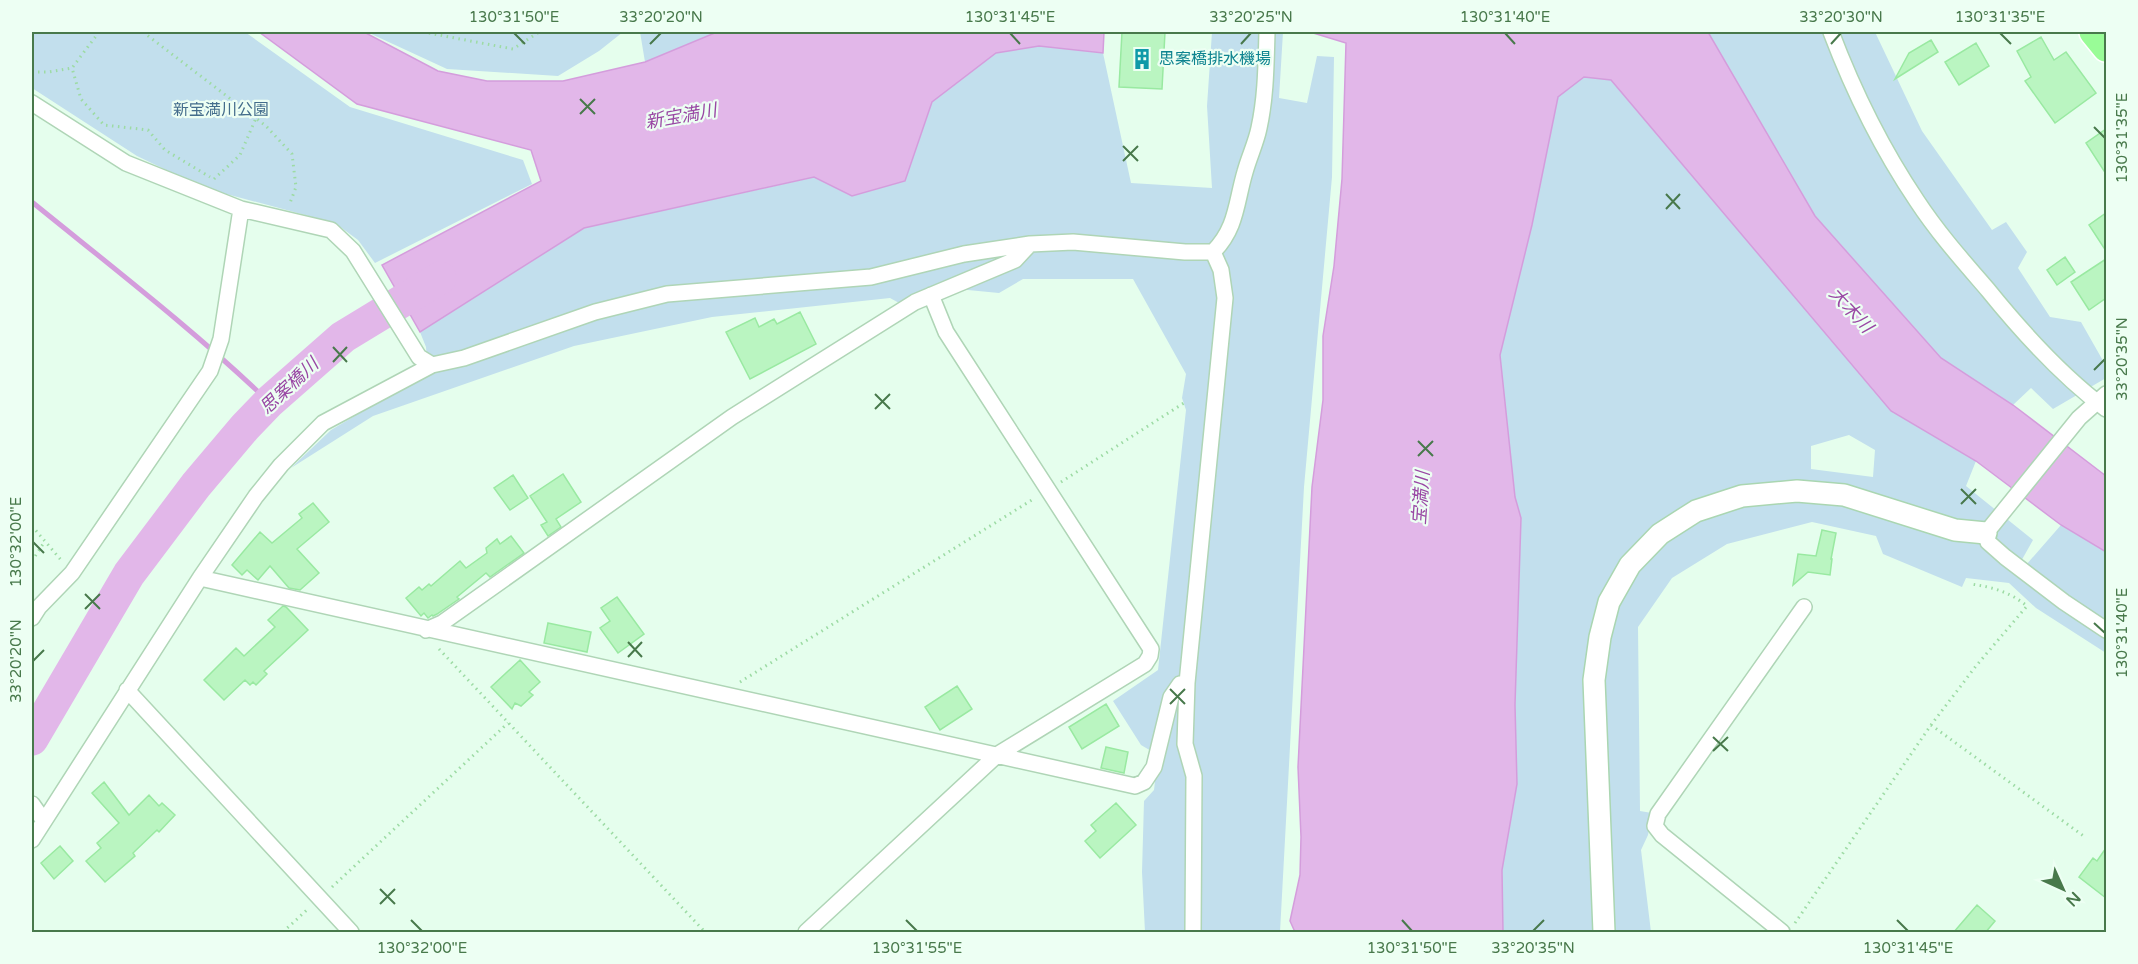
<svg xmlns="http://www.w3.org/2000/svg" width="2138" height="964" viewBox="0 0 2138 964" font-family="'Varela Round','Noto Sans JP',sans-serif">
<rect width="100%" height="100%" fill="#e5feed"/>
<path fill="#c2dfed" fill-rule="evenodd" d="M32 32H245L350 107 523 160 532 184 375 263 358 240 335 223 204 188 137 156 32 88Z
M367 32H623L599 51 558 76 447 69Z
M640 32H717L645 62Z
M1212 32H1283L1279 98 1307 103 1317 56 1334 57 1332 177 1304 487 1280 932H1145L1142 872 1144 801 1154 790 1158 755 1141 745 1113 701 1158 670 1186 410 1182 398 1186 374 1133 279H1023L999 293 937 287 901 304 890 298 712 317 574 346 373 416 291 468 331 430 428 373 426 347 420 332 584 228 815 177 852 196 905 181 932 102 996 53 1039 46 1103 53 1131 183 1212 188 1207 106Z
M1708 32H1875L1922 131 1992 230 2006 222 2027 252 2018 268 2050 317 2081 322 2106 366V378L2053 409 2031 388 2013 405 1941 358 1815 216Z
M1584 77 1611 80 1891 411 1976 461 1966 486 2033 540 2015 572 2106 637V653L2036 608 2009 583 1966 578 1962 587 1883 554 1876 536 1812 522 1727 544 1672 578 1638 627 1640 811 1652 813 1648 835 1641 850 1651 932H1503L1502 870 1517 784 1515 705 1521 518 1515 497 1500 355 1532 225 1558 97ZM1849 435 1875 450 1873 477 1811 469V446Z
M2061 525 2106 552V627L2026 565Z"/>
<path fill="#e2b7e9" stroke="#d49ddc" stroke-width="1.5" d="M259 32H364L438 71 487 81H563L645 62 717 32H1104L1103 53 1039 46 996 53 932 102 905 181 852 196 814 177 584 228 420 332 382 265 541 181 531 150 357 104Z
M1310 32H1708L1815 216 1941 358 2013 405 2106 476V552L2061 525 1976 461 1891 411 1611 80 1584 77 1558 97 1532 225 1500 355 1515 497 1521 518 1515 705 1517 784 1502 870 1503 932H1295L1290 921 1300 875 1301 837 1298 767 1312 487 1323 400V336L1334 266 1342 179 1346 43Z"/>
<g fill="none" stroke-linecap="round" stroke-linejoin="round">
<path stroke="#d49ddc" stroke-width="5" d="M32 202C112 267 194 330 269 402"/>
<path stroke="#e2b7e9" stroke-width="33" d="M32 739 129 574 196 485 245 427 269 402 343 337 440 278"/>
</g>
<path fill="#baf5c1" stroke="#99e9a1" stroke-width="1.5" d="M1122 32H1165L1162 89 1119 87Z
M2041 37 2054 60 2066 52 2096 93 2055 123 2025 81 2031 77 2017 51Z
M1931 40 1938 52 1895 79 1909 53Z
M1976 43 1989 66 1959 85 1945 62Z
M2106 129V174L2086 143Z
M2106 213V251L2089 225Z
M2065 257 2075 272 2057 285 2047 270Z
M2106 259V298L2089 310 2071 282Z
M800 312 816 344 750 379 726 332 755 318 759 327 774 319 777 324Z
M563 474 581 502 556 519 561 527 548 536 541 525 547 522 530 496Z
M513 475 528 498 510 510 494 488Z
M313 503 329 522 297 549 319 573 300 590 289 588 270 566 258 580 247 570 242 575 232 565 260 532 272 543 302 518 299 514Z
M1822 530 1836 533 1831 559H1832L1830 575 1808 572 1793 585 1798 554 1816 556Z
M511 536 524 553 490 577 486 573 457 597 459 599 437 614 433 616 432 615 428 618 424 613 421 616 406 598 419 587 422 590 429 584 431 586 460 561 466 568 487 553 486 548 497 539 500 544Z
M617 597 644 634 618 653 600 628 610 621 601 608Z
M283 606 286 607 308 630 264 671 267 674 256 685 253 682 250 685 245 680 224 700 204 680 236 648 244 656 275 627 268 620Z
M548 623 591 632 587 652 544 643Z
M520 660 540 682 529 692 533 695 521 706 515 703 512 709 491 687Z
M957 686 972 709 940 730 925 707Z
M1106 704 1119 726 1082 749 1069 727Z
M1106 747 1128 752 1124 773 1101 768Z
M104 782 129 815 149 795 159 806 162 803 175 815 159 832 157 830 133 853 135 856 105 882 86 861 101 848 97 843 119 823 92 793Z
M1116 803 1136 825 1100 858 1085 841 1096 831 1091 825Z
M60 846 73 861 54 879 41 863Z
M2106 848V898L2079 877 2093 858 2097 861Z
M1977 905 1995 921 1985 933H1953Z"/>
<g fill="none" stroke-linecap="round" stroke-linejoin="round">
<defs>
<path id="street" d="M1831 32C1853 90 1882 149 1917 201 1938 233 1963 261 1988 290 2022 332 2063 377 2106 409
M32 103 126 163 241 209 331 230 353 251 419 357 432 365 464 358 595 312 667 294 871 277 964 254 1030 244 1073 242 1185 252H1213C1237 228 1236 202 1245 172 1249 157 1256 143 1259 128 1266 96 1266 64 1267 32
M2106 394 2079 418 1986 533 1988 542 2005 557 2064 602 2106 630
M200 578 256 496 281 465 323 423 432 365
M32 618 39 607 72 573 210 371 221 339 241 209
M426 630 442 623 732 417 915 302 1015 260 1030 244
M127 690 351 932
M32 804 44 821
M32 840 200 578 1135 786 1144 782 1154 767 1171 697 1180 684 1187 683
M806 932 997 755 1145 664 1150 656 1151 649 946 332 931 295
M1193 932 1194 776 1185 744 1187 683 1225 298 1221 270 1213 252
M1782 932 1662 835 1655 826 1658 814 1804 607"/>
<path id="secondary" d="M1604 932 1594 680 1600 637 1609 602 1630 565 1660 534 1696 511 1742 496 1797 491 1844 495 1955 530 1986 533"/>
<path id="highway" d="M2093 32 2106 48"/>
</defs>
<use href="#street" stroke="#afd5b6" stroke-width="18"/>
<use href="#secondary" stroke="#aad6b1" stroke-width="24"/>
<use href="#highway" stroke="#fff" stroke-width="30"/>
<path stroke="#9ddba4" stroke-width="3" stroke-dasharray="1.5 4.5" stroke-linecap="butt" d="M99 32 72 68 81 99 104 125 148 130 165 150 210 177
M143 32 266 126 292 154 296 187 290 203
M423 32 513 49 539 32
M32 72H48L72 68
M214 179 240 155 256 118
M1061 482 1187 401
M32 526 61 560
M32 561 45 541
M439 649 705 932
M740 682 1035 498
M1931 725 2085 837
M332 887 508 723
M1795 923 1931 725 1976 666 2027 606C2010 592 1992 587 1971 584
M283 932 309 908"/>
<use href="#street" stroke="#fff" stroke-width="15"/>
<use href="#secondary" stroke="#fff" stroke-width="21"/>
<use href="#highway" stroke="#99fc97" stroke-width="27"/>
</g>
<path fill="none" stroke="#48794b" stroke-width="2" d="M514 33 525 44M1010 33 1020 44M1505 33 1515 44M2000 33 2011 44M650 44 661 33M1241 44 1251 33M1831 44 1841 33M580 99 595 114M580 114 595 99M2094 127 2105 138M1123 146 1138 161M1123 161 1138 146M1666 194 1680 209M1666 209 1680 194M333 347 347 362M333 362 347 347M2094 370 2105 359M875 394 890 409M875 409 890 394M1418 441 1433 456M1418 456 1433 441M1961 489 1976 504M1961 504 1976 489M33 542 44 553M85 594 100 609M85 609 100 594M2094 623 2105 633M628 642 642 657M628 657 642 642M33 661 44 650M1170 689 1185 704M1170 704 1185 689M1713 737 1728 751M1713 751 1728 737M380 889 395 904M380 904 395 889M411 920 422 931M906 920 917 931M1402 920 1412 931M1897 920 1908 931M1533 931 1544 920"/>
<defs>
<symbol id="building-bare" viewBox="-9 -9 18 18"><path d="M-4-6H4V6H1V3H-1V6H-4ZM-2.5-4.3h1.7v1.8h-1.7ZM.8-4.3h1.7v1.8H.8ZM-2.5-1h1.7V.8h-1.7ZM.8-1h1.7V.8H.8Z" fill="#0f9aa8" stroke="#edfff3" stroke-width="2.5" paint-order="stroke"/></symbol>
</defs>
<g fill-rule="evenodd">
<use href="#building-bare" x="1127" y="44" width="30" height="30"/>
</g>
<g text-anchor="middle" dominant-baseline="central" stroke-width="4.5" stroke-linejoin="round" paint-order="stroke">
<g font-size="16" fill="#0d838f" stroke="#edfff3" text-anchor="start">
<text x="1159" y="59">思案橋排水機場</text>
</g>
<g font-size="16" fill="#446d8c" stroke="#edfff3">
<text x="221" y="110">新宝満川公園</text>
</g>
<g font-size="18" font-style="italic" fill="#9948a4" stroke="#edfff3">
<text transform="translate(681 116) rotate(-10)">新宝満川</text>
<text transform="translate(1851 310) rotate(47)">大木川</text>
<text transform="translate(289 386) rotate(-43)">思案橋川</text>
<text transform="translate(1421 498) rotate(-86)">宝満川</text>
</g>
</g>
<rect width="2138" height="964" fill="none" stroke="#edfff3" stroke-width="66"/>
<g transform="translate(2063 889) rotate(135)" stroke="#edfff3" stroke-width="4.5" paint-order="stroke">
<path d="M0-4.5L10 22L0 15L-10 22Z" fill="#48794b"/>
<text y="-9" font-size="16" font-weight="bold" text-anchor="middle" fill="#48794b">N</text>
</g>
<rect x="33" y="33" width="2072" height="898" fill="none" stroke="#48794b" stroke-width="2"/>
<g font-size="15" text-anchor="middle" fill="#48794b">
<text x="514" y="22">130°31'50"E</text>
<text x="661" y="22">33°20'20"N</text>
<text x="1010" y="22">130°31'45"E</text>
<text x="1251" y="22">33°20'25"N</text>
<text x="1505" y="22">130°31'40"E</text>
<text x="1841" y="22">33°20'30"N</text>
<text x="2000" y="22">130°31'35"E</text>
<text transform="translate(2122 138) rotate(-90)" y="5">130°31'35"E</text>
<text transform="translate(2122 359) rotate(-90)" y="5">33°20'35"N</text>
<text transform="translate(16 542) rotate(-90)" y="5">130°32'00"E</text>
<text transform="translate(2122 633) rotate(-90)" y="5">130°31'40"E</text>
<text transform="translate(16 661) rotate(-90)" y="5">33°20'20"N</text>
<text x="422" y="953">130°32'00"E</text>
<text x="917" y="953">130°31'55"E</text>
<text x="1412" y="953">130°31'50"E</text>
<text x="1533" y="953">33°20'35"N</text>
<text x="1908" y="953">130°31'45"E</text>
</g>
</svg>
